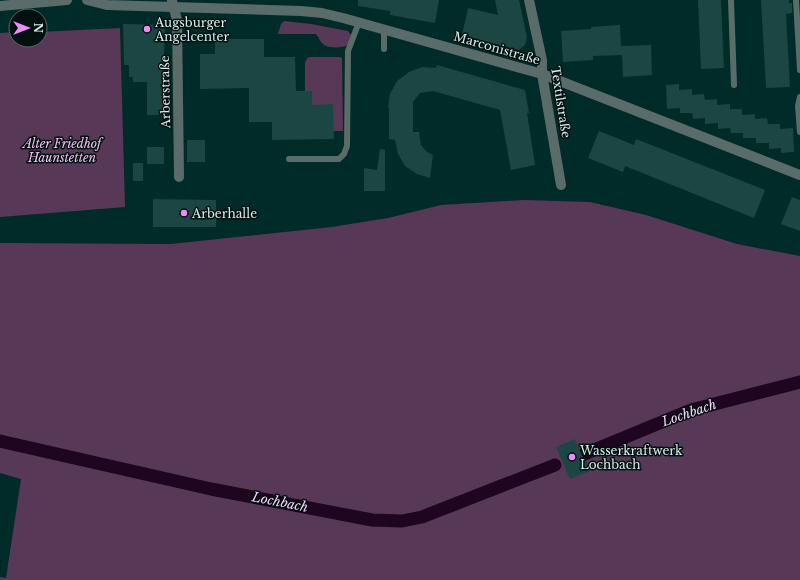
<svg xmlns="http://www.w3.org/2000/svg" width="800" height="580" viewBox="0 0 800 580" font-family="'Libre Baskerville',serif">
<rect width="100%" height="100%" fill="#002b28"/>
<path fill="#573957" d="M284 21 311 24 348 31 351 35 348 45C342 48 326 49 322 43 319 40 319 37 316 34H278L281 24Z
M120 28 125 207 0 217V33L16 32V40H40V32Z
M310 57H340L342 58 343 131H333V105H312V91H305V63L307 58Z
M524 200 590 202 646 215 737 244 800 256V580H0V577L6 578 21 479 0 473V243L171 244 332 227 388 218 441 205Z"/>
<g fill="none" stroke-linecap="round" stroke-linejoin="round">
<path stroke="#1e0520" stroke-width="13" d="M0 441 211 489 372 520 402 521 422 517 555 465
M582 455 691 410 800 382"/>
</g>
<path fill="#1c4644" d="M358 0H439L435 23 390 15V11L358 6Z
M495 0H519L527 37 525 45 519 50 462 35 468 8 498 15Z
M698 0H721L724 68 701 69Z
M761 0H789V3H792V13L786 14 790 87 766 88Z
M123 24 165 25 164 57H166L165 115H147V82H133V77H129V65H124Z
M620 25 621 46 651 45 652 75 623 77 622 55 593 56V60L563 62 561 31 591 29V27Z
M215 39H264V57H295L296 91H312V105L333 104 334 139 272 140V122H249V88L200 89V54H215Z
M437 65 525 90 529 113H527L535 165 511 170 500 110 433 91 420 93 413 102V132H419L421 145 427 152 433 155 430 178 417 174 405 166 398 154 395 140 389 139V108H388L390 94 397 81 409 72 422 67 436 68Z
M679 84V90L692 89V95L704 94 705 100 717 99V105L730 104V109H742V115L755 114V119L767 118 768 124H780V129L793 128 794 152 781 153V148L769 149V143H756V138H743V133H731L730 128 718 129V123L705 124V118L693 119 692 113H680V108L667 109 666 85Z
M599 131 634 145 636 139 765 190 754 218 625 166 623 172 588 158Z
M187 140H205V162H187Z
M147 147H164V164H147Z
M380 149 385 150V191H364V168L377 170Z
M133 163H143V181H133Z
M792 197 800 200V231L781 224Z
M153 199 216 200V227H153Z
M575 439 584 460H586L590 471 570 479 556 447Z"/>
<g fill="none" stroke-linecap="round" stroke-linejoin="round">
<path stroke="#5a6c6a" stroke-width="6" d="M731 0 734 85
M796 0 800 70
M384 49V30
M800 97 798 106 800 132
M289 159H339L344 154 347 146 348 51 359 22"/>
<path stroke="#5a6c6a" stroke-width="10" d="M87 0 107 5 301 11 322 13 343 18 542 74 800 175
M529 0 542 60V74L561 185
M172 1 177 20 179 177"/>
<path stroke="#5a6c6a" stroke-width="10" d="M0 6 67 0"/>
</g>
<g fill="#f18af4" stroke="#02100f" stroke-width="1.5">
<circle cx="147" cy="29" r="4"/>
<circle cx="184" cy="213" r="4"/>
<circle cx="572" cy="457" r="4"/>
</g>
<g text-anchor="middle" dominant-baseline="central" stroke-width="3" stroke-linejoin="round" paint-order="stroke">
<g font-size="12" fill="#d7edeb" stroke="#02100f" text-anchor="start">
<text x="155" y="22">Augsburger<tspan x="155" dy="14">Angelcenter</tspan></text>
<text x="192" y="213">Arberhalle</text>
<text x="580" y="450">Wasserkraftwerk<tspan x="580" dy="14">Lochbach</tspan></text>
</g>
<g font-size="12" fill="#d7edeb" stroke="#02100f">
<text transform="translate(497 48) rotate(16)">Marconistraße</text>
<text transform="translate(165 92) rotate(-91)">Arberstraße</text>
<text transform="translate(561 102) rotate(81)">Textilstraße</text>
</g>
<g font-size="12" font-style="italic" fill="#f7c2f8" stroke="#02100f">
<text x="62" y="143">Alter Friedhof<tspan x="62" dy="14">Haunstetten</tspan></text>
</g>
<g font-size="13" font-style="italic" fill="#fed3ff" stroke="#02100f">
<text transform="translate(689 413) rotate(-19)">Lochbach</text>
<text transform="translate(280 502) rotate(11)">Lochbach</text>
</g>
</g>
<g transform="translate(28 28) rotate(90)"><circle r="19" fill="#02100f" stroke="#576867"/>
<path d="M0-3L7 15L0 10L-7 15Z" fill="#f18af4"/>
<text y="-6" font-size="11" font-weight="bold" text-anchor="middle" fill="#d7edeb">N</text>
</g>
</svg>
